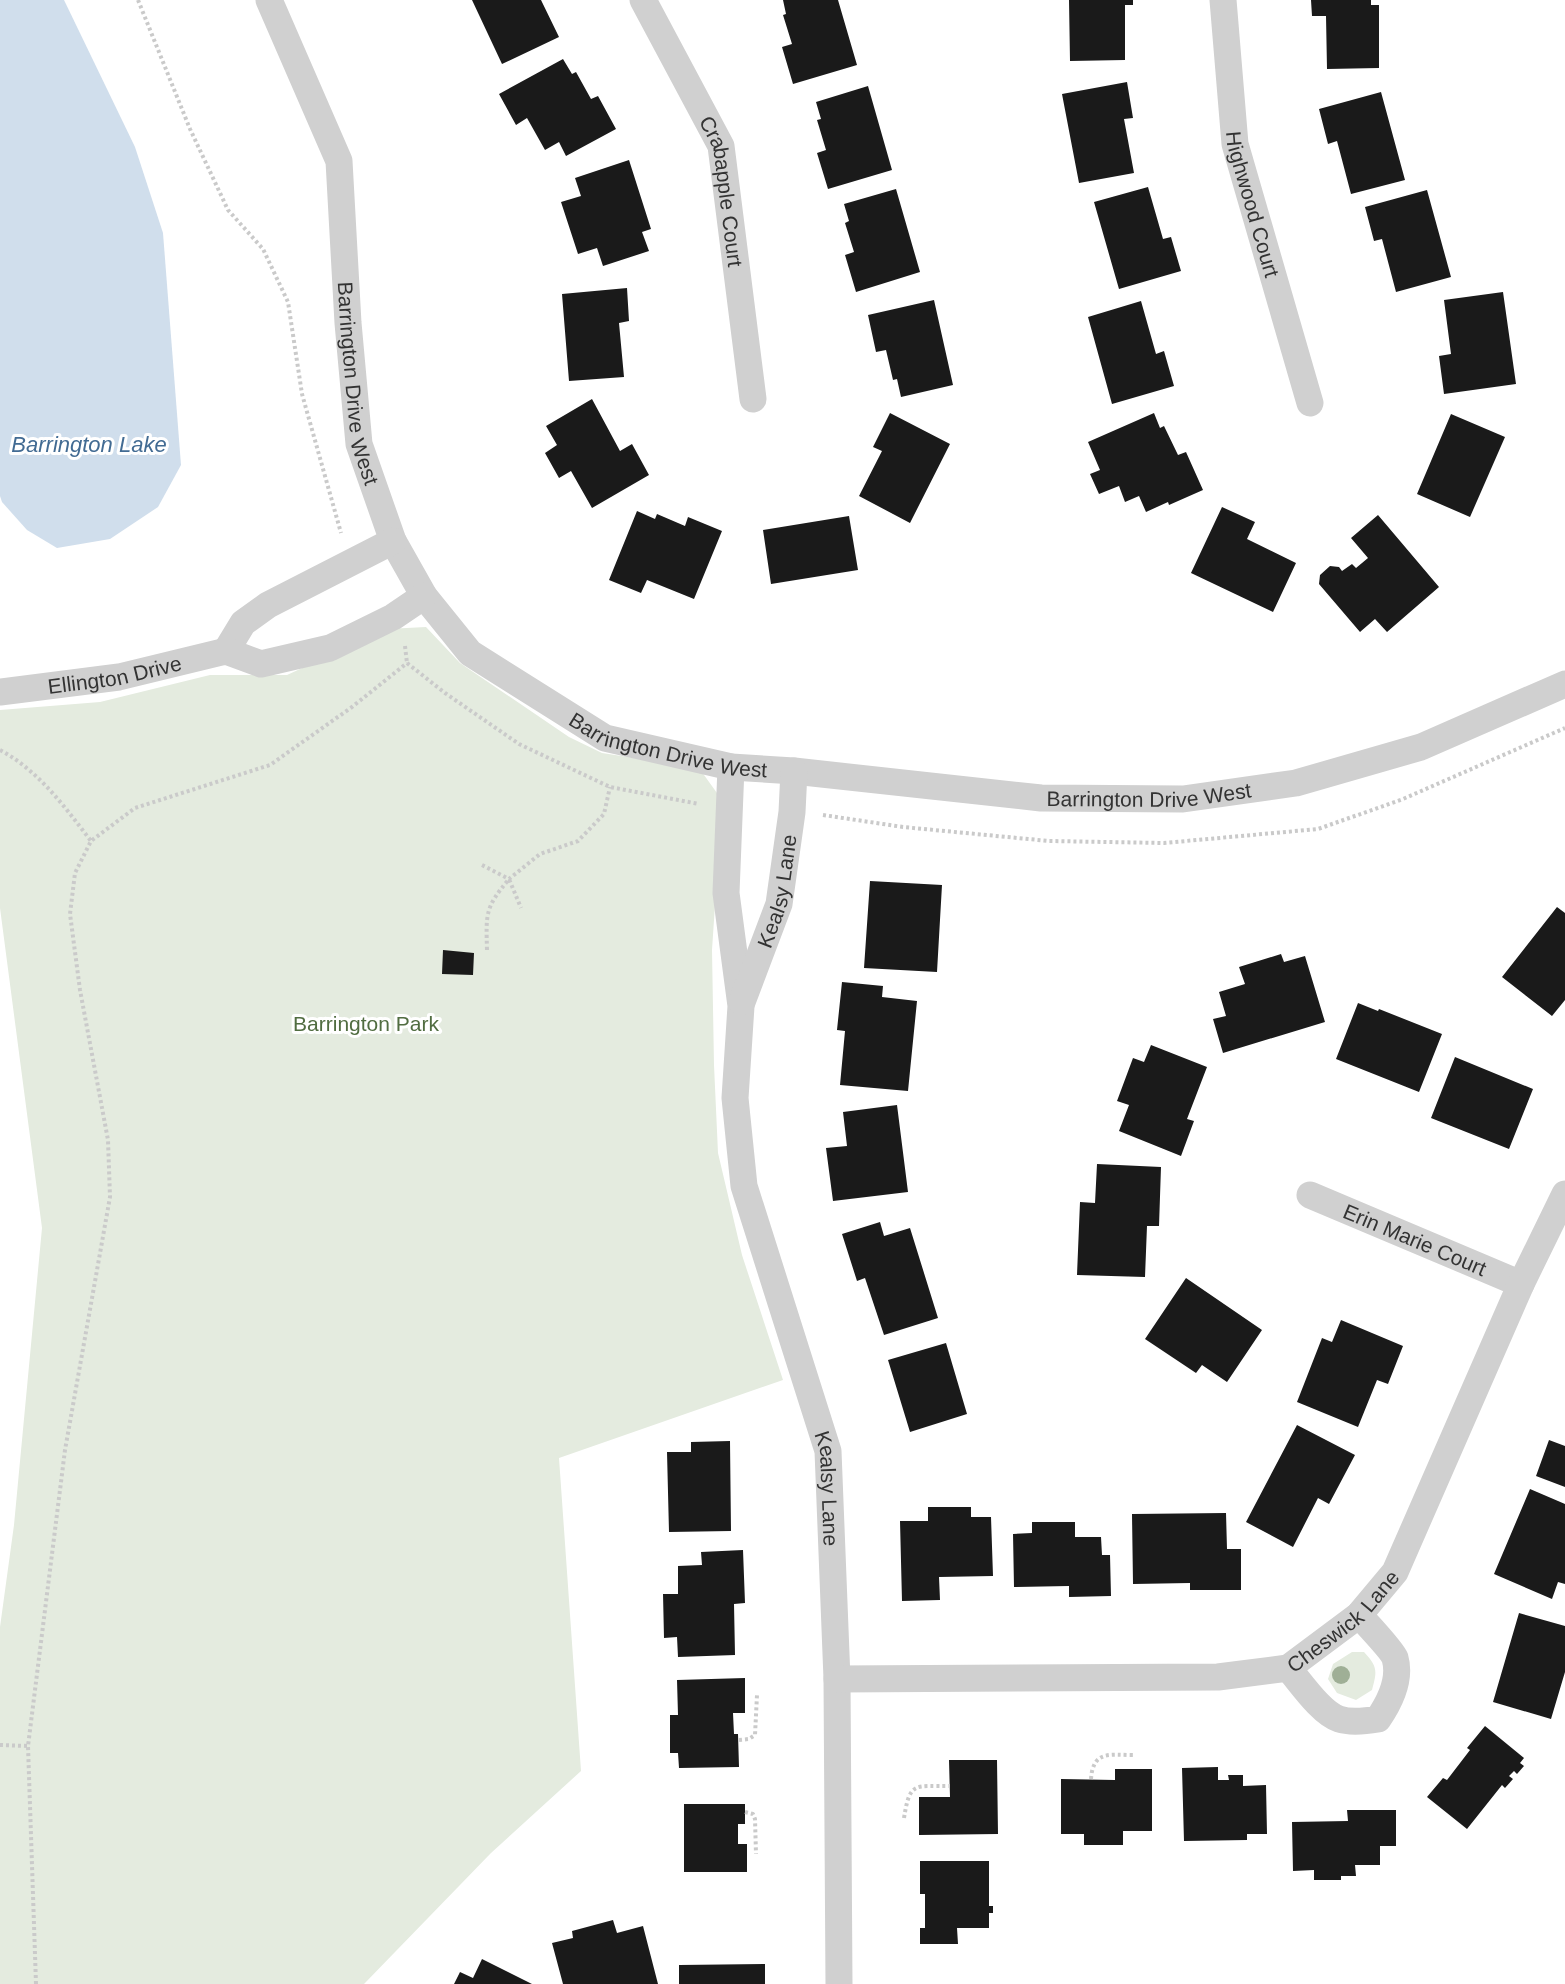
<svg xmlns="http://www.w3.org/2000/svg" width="1565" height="1984" viewBox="0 0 1565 1984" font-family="Arial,sans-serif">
<rect width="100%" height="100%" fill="#fff"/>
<path fill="#e4ebdf" d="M426 627 460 663 569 737 602 753 699 768 722 800 712 950 714 1065 718 1153 742 1255 783 1380 559 1458 581 1771 491 1853 364 1984H0V1627L14 1525 42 1228 0 908V710L100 702 210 675H287L387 629Z
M1352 1652H1364C1378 1667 1377 1671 1372 1690L1356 1700 1337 1693 1328 1679 1333 1664Z"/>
<path fill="#d0deec" d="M0 0H64L135 147 163 233 181 465 158 507 110 539 57 548 27 530 2 502 0 496Z"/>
<path fill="#1a1a1a" d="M472 0H541L559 37 502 64Z
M783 0H838L857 65 793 84 782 47 792 44 783 15 786 14Z
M1069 0H1133V5H1125V60L1070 61Z
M1311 0H1371V5H1379V68L1327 69 1326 16H1312Z
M563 59 572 74 576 72 591 99 598 96 616 129 566 156 559 142 545 150 527 118 516 125 499 94Z
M1127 82 1133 118 1124 119 1134 173 1079 183 1062 94Z
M868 86 892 170 828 189 817 153 826 150 817 120 821 119 816 102Z
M1381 92 1405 180 1351 194 1337 141 1328 144 1319 109Z
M629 160 651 229 642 232 649 251 603 266 597 248 578 254 561 202 581 196 575 178Z
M1148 187 1163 239 1171 237 1181 271 1119 289 1094 202Z
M896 189 920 272 856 292 845 255 854 252 845 223 849 221 844 204Z
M1427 190 1451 277 1396 292 1382 239 1374 241 1365 207Z
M627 288 629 321 619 323 624 377 569 381 562 294Z
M1503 292 1516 384 1444 394 1439 356 1451 354 1444 300Z
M934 300 953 385 901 397 897 379 893 380 886 350 876 352 868 315Z
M1141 301 1156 354 1164 351 1174 386 1112 404 1088 317Z
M592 399 620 451 632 444 649 475 592 508 571 471 559 478 545 453 557 445 546 426Z
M890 413 950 444 910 523 859 496 882 451 873 447Z
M1154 413 1160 428 1164 426 1178 455 1186 452 1203 490 1169 505 1168 502 1146 512 1139 496 1125 502 1119 486 1099 494 1090 474 1100 470 1088 442Z
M1451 414 1505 437 1470 517 1417 494Z
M1222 507 1255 522 1247 539 1296 563 1273 612 1191 573Z
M637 511 655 519 657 514 685 526 688 517 722 531 694 599 647 580 641 593 609 580Z
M1378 515 1439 587 1387 632 1375 619 1360 632 1319 584 1320 575 1330 566 1339 567 1342 571 1352 564 1356 568 1368 558 1351 538Z
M849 516 858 570 771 584 763 530Z
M870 881 942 885 937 972 864 968Z
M1557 907 1565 913V1000L1552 1016 1502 977Z
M443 950 474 953 473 975 442 974Z
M1281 954 1284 962 1305 956 1325 1022 1223 1053 1213 1019 1226 1016 1219 992 1245 984 1239 967Z
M842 982 883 986 882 997 917 1001 908 1091 840 1085 845 1031 837 1030Z
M1358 1003 1378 1011 1379 1009 1442 1034 1419 1092 1336 1059Z
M1151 1045 1207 1067 1187 1119 1194 1121 1181 1156 1119 1131 1129 1105 1117 1101 1133 1058 1144 1062Z
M1455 1057 1533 1089 1509 1149 1431 1118Z
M897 1105 908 1192 833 1201 826 1148 847 1146 843 1112Z
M1097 1164 1161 1167 1159 1226H1147L1145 1277 1077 1275 1080 1202 1095 1203Z
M880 1222 884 1236 910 1228 938 1318 884 1335 865 1278 857 1281 842 1234Z
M1186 1278 1262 1330 1227 1382 1202 1365 1196 1373 1145 1339Z
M1341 1320 1403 1346 1388 1384 1377 1380 1358 1427 1297 1402 1322 1338 1332 1342Z
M946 1343 967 1414 910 1432 888 1360Z
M1297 1425 1355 1455 1329 1504 1318 1498 1293 1547 1246 1522Z
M1549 1440 1565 1446V1487L1536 1476Z
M730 1441 731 1531 669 1532 667 1452H691V1442Z
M1530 1489 1565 1504V1584L1558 1582 1552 1599 1494 1574Z
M928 1507H971V1517H991L993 1576 939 1577 940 1600 902 1601 900 1521H928Z
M1226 1513 1227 1549H1241V1590H1190V1583L1133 1584 1132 1514Z
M1032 1522H1075V1537H1101L1102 1555H1110L1111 1596 1069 1597V1586L1014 1587 1013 1534 1032 1533Z
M743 1550 745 1603 734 1604 735 1655 678 1657 677 1637 664 1638 663 1594H678V1566L702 1565 701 1552Z
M1519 1613 1565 1626V1672L1551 1719 1493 1702Z
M745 1678V1713H733L734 1734H738L739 1767 679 1768 678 1753H670V1715H678L677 1680Z
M1485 1726 1524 1758 1520 1763 1524 1766 1517 1774 1514 1771 1509 1776 1513 1779 1505 1788 1502 1785 1467 1829 1427 1797 1443 1778 1447 1780 1470 1750 1467 1748Z
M949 1760H997L998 1834 919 1835V1797H950Z
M1218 1767V1780H1229L1228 1775H1243V1786L1266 1785 1267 1834H1247V1840L1184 1841 1182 1768Z
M1115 1769H1152V1831H1123V1845H1084V1834H1061V1779L1115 1780Z
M684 1804H745V1824H738V1844H747V1872H684Z
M1347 1810H1396V1846H1380V1865H1355L1356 1876H1341V1880H1314V1870L1293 1871 1292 1822 1348 1821Z
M920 1861H989V1906H993V1913H989V1928H957L958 1944H920V1928H925V1894H920Z
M613 1920 617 1933 643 1926 658 1984H563L552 1943 573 1938 572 1931Z
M482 1959 532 1984H454L460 1972 473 1978Z
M765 1964V1984H679V1965Z"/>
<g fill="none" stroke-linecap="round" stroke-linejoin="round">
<path stroke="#cacaca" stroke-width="4" stroke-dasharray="3 3" stroke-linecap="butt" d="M138 0 190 129 228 210 263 249 288 302 302 394 341 533
M405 646 407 663
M407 663 445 693 519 744 610 787 699 804
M0 750C39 771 64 806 91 841
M823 815 903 827 1049 841 1164 843 1318 829 1403 799 1565 728
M482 865 509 879 540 854 578 841 604 814 610 787
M487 950C486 913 485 908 509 879L521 908
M739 1740 749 1739 755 1735 757 1695
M0 1745 28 1746
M1091 1779C1093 1750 1110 1755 1133 1755
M745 1812 753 1814 755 1819 756 1854
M904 1818C910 1780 915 1787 950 1786
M36 1984 28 1746 65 1450 110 1197 108 1140 80 990 70 914 75 873 91 841 135 808 270 765 352 707 407 663"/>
<g stroke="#d0d0d0" stroke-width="27">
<path id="s1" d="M269 0 339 161 348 323 359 444 393 541 424 596 470 653 605 738 731 767 794 771 1041 798 1183 799 1296 783 1421 747 1565 684"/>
<path id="s2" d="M643 0 721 146 753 399"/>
<path id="s3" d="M1223 0 1235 144 1310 403"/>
<path d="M226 651 243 623 268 605 393 541"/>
<path id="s4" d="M0 692 119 677 226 651 261 664 330 648 393 617 424 596"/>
<path id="s5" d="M731 767 726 893 741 1006 735 1098 744 1186 828 1451 837 1679 839 1984"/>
<path id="s6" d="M742 1002 779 904 792 812 794 771"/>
<path id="s7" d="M1310 1195 1521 1284"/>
<path d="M1288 1668C1301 1683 1321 1713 1339 1719 1351 1723 1366 1721 1378 1719 1389 1703 1401 1679 1395 1658 1392 1650 1366 1623 1359 1615"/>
<path id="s8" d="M837 1679 1218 1677 1288 1668 1359 1615 1395 1572 1521 1284 1565 1194"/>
</g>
</g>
<circle fill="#9faf96" cx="1341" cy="1675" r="9"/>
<g text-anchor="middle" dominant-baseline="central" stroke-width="6" stroke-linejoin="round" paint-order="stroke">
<g font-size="21" fill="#333" stroke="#fff">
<text stroke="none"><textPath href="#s2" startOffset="210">Crabapple Court</textPath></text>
<text stroke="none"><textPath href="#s3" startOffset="207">Highwood Court</textPath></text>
<text stroke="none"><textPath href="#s1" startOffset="399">Barrington Drive West</textPath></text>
<text stroke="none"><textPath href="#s4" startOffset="116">Ellington Drive</textPath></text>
<text stroke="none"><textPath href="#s1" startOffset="921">Barrington Drive West</textPath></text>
<text stroke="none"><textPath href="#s1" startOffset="1407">Barrington Drive West</textPath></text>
<text stroke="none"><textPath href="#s6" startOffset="117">Kealsy Lane</textPath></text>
<text stroke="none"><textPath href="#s7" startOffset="114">Erin Marie Court</textPath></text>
<text stroke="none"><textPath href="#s5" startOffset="736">Kealsy Lane</textPath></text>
<text stroke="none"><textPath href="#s8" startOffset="524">Cheswick Lane</textPath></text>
</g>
<g font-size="21" fill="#516d41" stroke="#fff">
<text x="366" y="1023">Barrington Park</text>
</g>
<g font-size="22" font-style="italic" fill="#426b93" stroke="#fff">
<text x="89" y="444">Barrington Lake</text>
</g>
</g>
</svg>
